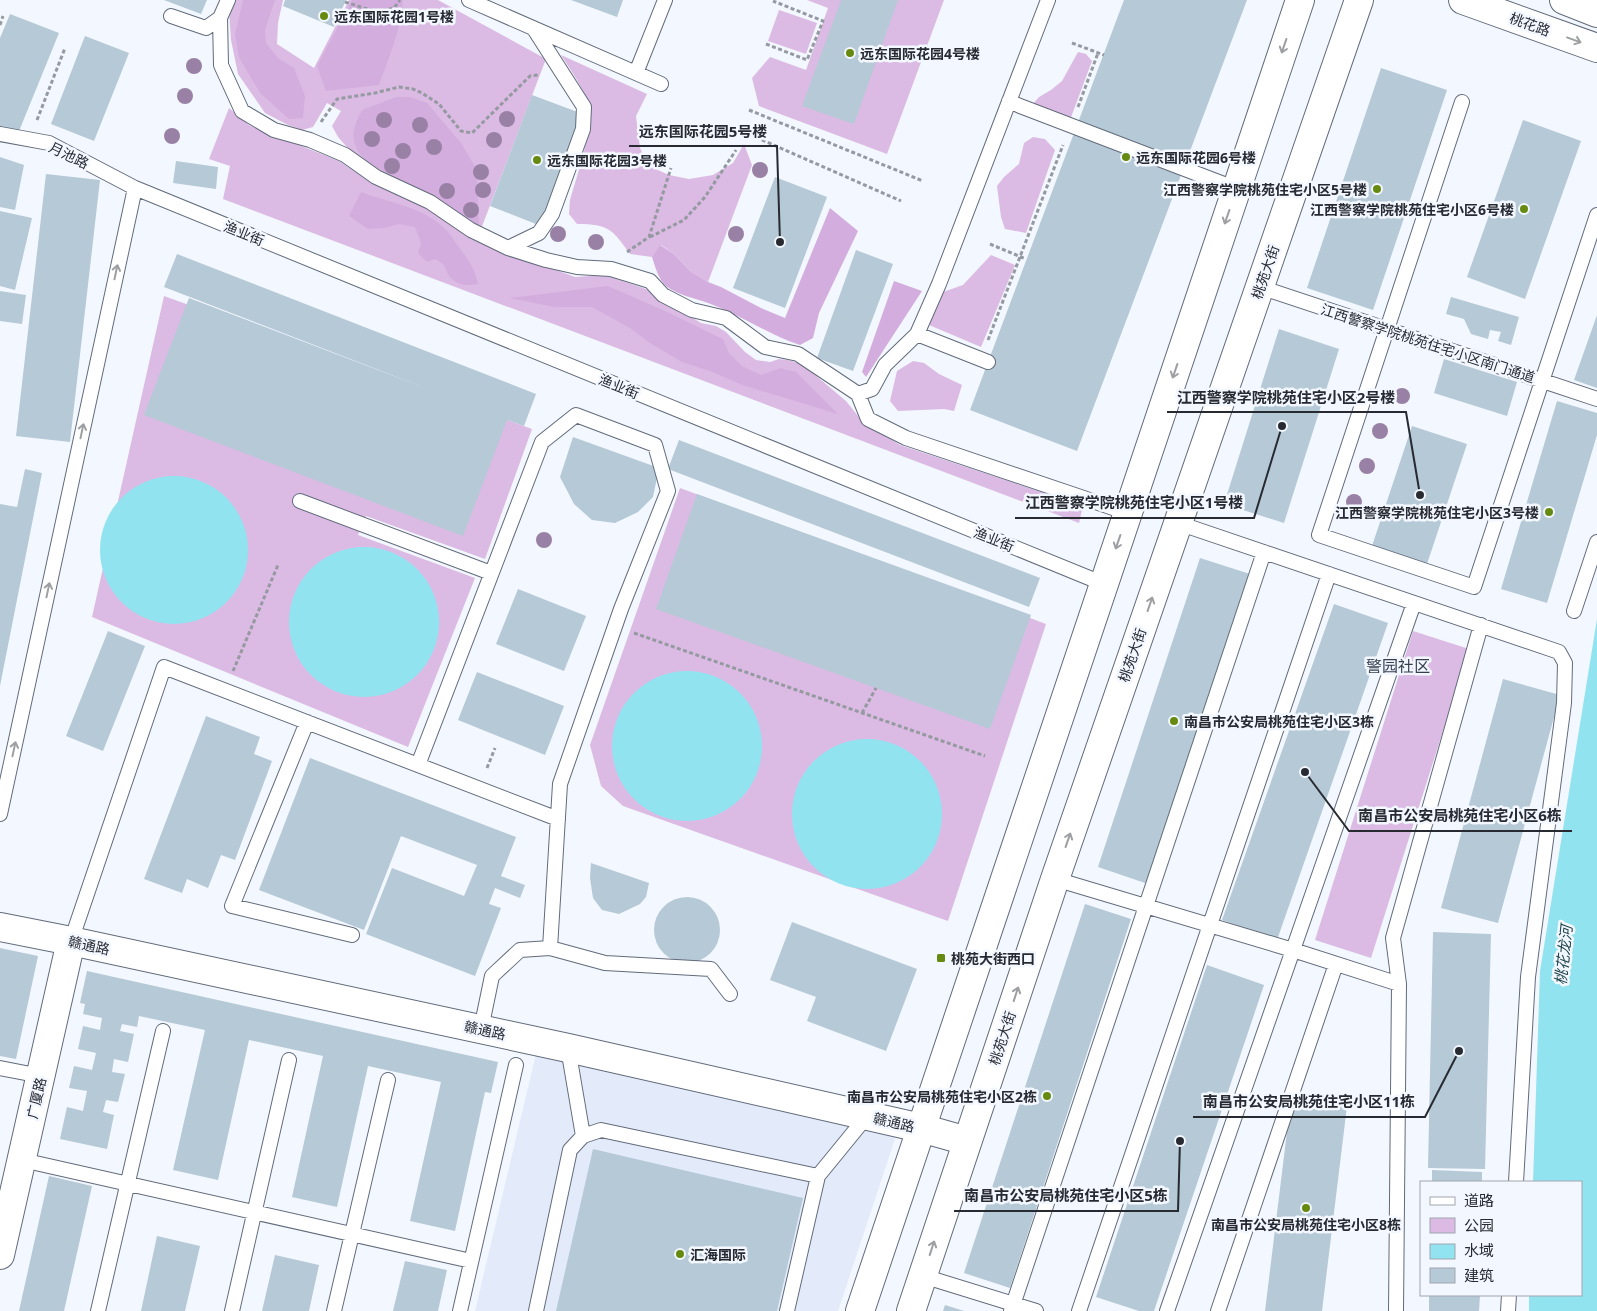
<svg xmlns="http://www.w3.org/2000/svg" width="1597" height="1311" viewBox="0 0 1597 1311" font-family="'Open Sans','Noto Sans SC',sans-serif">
<rect width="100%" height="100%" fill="#f3f7ff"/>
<path fill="#e3ebfa" d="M536 1054 897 1133 838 1311H475Z"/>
<path fill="#dbbbe4" d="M234 0H283L278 23 277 44 314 68 349 0H438L546 59 481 229 379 172 353 154 338 137 332 126 341 111 327 103 313 127 302 130 288 125 265 113 238 74 231 40 229 11Z
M807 0H944L887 154 759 106 752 78 770 57 806 70 828 8Z
M779 10 817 23 806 54 768 41Z
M1078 52 1086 54 1092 61 1070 120 1031 106 1039 97 1051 90 1062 81Z
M561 55 647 94 636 116 640 148 649 166 669 175 689 179 713 175 733 163 744 144 752 165 708 282 690 271 674 254 661 245 652 257 630 254C612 229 609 224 577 224L569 214 570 200C577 176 593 130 588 106 585 90 570 69 561 55Z
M229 108 249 125 339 161 373 184 427 208 486 244 575 277 605 275 646 289 701 323 716 326 726 332 745 352 756 360 770 362 779 359 788 360 802 364 846 401 862 421 900 445 1083 506 1079 523 223 199 230 166 209 159Z
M1033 137 1045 139 1055 150 1026 233 1005 229 1001 217 997 186 1004 177 1019 164 1024 143Z
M991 255 1015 265 981 347 929 325 943 292 963 285Z
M164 296 532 429 485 559 366 516 358 535 475 578 408 747 92 617Z
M913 361 924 363 939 374 962 385 954 411 944 409 898 411 890 401 897 371Z
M680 488 1046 624 948 921 623 806 601 786 590 745Z
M1413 631 1469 649 1371 958 1315 940Z"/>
<path fill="#d4addf" d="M243 0H275L265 30 266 43 278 58 294 68 305 96 303 118 289 119 260 93 239 57 235 34Z
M352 0H403C401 30 389 57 379 85L326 91 317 66Z
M396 97H410L427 103 461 143 477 170 479 228 366 161C349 143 351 131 362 110Z
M361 192C389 203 425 207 446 230 451 234 454 241 458 246 467 257 475 269 478 284 469 286 458 286 451 278 443 269 450 267 435 259L427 262 418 253 421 243 415 227 399 224 384 228 368 229 349 216Z
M830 208 858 231 819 313 813 338 800 345C767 334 739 314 708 303 695 298 676 295 665 285 658 278 655 266 652 257L660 245 674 254 690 271 708 282 721 287 761 308 785 318Z
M894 281 922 291 866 377 862 372Z
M608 286 665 311 723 339 729 353 742 366 761 375 780 368 796 372 838 414 742 385 710 371 682 362 650 343 630 328 592 307H554L510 298Z"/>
<path fill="#92e3f0" d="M100 550a74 74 0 1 1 148 0a74 74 0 1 1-148 0Z
M289 622a75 75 0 1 1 150 0a75 75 0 1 1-150 0Z
M1597 619V1311H1529V1295H1581V1182H1533L1540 971Z
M612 746a75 75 0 1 1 150 0a75 75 0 1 1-150 0Z
M792 814a75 75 0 1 1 150 0a75 75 0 1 1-150 0Z"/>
<path fill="#b5c9d6" d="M164 0H207L201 14Z
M285 0H346L334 27 283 6Z
M571 0H623L617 17Z
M841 0H898L854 124 802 106Z
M1124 0H1247L1077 451 970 410Z
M10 14 59 33 17 136 0 129V38Z
M85 36 129 53 94 141 51 124Z
M1381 68 1447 90 1373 310 1307 288Z
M532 95 583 114 541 226 490 206Z
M1523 120 1581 141 1525 299 1467 277Z
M0 157 24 165 15 210 0 207Z
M176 161 218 167 216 189 173 183Z
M46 174 100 180 70 442 16 436Z
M775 177 827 197 785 308 733 288Z
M0 211 32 218 15 290 0 286Z
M856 250 893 264 853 371 817 358Z
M177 254 536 394 524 426 507 420 463 536 144 415 189 298 433 391 164 287Z
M0 291 26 295 22 324 0 321Z
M1451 297 1519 317 1511 345 1498 341 1501 332 1490 330 1488 339 1471 334 1464 319 1446 314Z
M1597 315V388L1574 380Z
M1279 329 1339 349 1284 523 1224 504Z
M1444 359 1517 382 1507 416 1434 393Z
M1557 401 1597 413V435L1547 603 1501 589Z
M1412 426 1467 444 1427 564 1372 546Z
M573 437 659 468 653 497 638 512 615 523 592 520 574 504 560 477Z
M679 440 1040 578 1029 607 668 469Z
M25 469 42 473 0 686V504L17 507Z
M697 494 1031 615 990 729 656 609Z
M1200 558 1250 574 1148 884 1098 867Z
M518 589 586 616 564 671 496 644Z
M1334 604 1388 623 1277 940 1222 920Z
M108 631 145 646 103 751 66 736Z
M477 672 564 706 545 755 458 720Z
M1503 679 1560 695 1498 923 1441 908Z
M206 716 260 737 254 754 272 761 235 860 221 855 208 888 187 879 182 893 144 879Z
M310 758 516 837 501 876 525 885 520 898 495 888 489 904 501 908 475 976 366 934 392 868 464 896 477 865 401 836 364 930 259 890Z
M591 863 649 883 646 897 640 904 619 914 602 910 593 898 590 878Z
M654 930a33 33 0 1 1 66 0a33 33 0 1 1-66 0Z
M1085 904 1131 919 1010 1288 964 1273Z
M792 922 917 969 886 1051 807 1021 816 997 770 980Z
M1433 932 1491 934 1485 1169 1428 1168Z
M0 948 38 956 16 1059 0 1056Z
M1207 965 1264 985 1154 1311H1139L1096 1297Z
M87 971 498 1062 491 1093 485 1092 455 1231 410 1221 441 1082 368 1066 337 1207 292 1197 323 1056 249 1040 218 1180 173 1170 205 1030 139 1016 137 1027 122 1024 120 1031 134 1034 128 1062 114 1059 112 1072 125 1074 118 1102 106 1100 103 1112 114 1115 107 1149 60 1139 67 1107 83 1111 87 1091 69 1088 74 1066 92 1070 96 1053 78 1049 83 1026 100 1030 102 1018 83 1014 85 1004 80 1003Z
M1291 1099 1347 1106 1322 1311H1265Z
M593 1149 803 1198 777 1311H556Z
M1432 1170 1482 1172V1182H1432Z
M49 1176 92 1186 64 1311H19Z
M157 1236 200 1246 185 1311H141Z
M275 1255 319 1265 309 1311H262Z
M405 1261 447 1270 438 1311H393Z
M1429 1295H1480L1479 1311H1429Z
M945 1305 964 1311H943Z"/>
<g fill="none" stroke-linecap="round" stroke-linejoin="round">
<defs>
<path id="service" d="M228 0 220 18 221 65 242 111 274 130 310 140 345 155 376 177 430 202 471 230 508 248 546 260 577 267 611 269 650 281 663 295 692 310 726 318 765 347 798 354 858 394 872 389 885 365 917 334 939 284 1048 0
M469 0 661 84
M171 16 206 28 220 18
M636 73 665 0
M1009 101 1020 106 1237 189
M1462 102 1319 535 1474 587 1597 215
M0 134 49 143 135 188 1104 584
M508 248 539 233 552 214 583 129 584 107 534 29
M1260 287 1597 399
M917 334 988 362
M858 394 868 419 906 438 1128 513
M300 501 491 573
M1178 523 1559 652 1565 663 1564 703 1528 977 1516 1182
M1574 611 1597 542
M307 722 232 906 352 935
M418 765 542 442 576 415 655 445 668 491 621 609 560 784 550 948 520 950 492 976 481 1029
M0 814 135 188
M1055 879 1293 950 1399 984
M71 941 164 667 558 819
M550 948 605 963 711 969 730 994
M568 1048 583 1136
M0 1068 41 1076
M22 1160 471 1261
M923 1276 1036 1311
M98 1311 163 1031
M232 1311 289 1060
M334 1311 388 1080
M460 1311 516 1065
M536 1311 570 1150 583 1136 601 1130 818 1176
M787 1311 818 1176 867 1116
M1011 1311 1264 552
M1079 1311 1329 574
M1167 1311 1414 603
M1218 1311 1336 964
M1396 1311 1399 984 1393 938 1481 625
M1508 1311 1509 1295"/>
<path id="minor" d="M0 1255 71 941"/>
<path id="tertiary" d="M0 927 71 941 568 1048 921 1128 967 1141"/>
<path id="secondary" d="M1463 0 1597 48
M1564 0 1597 13
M860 1311 1300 0
M911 1311 1055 879 1359 0"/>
</defs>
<use href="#service" stroke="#626b7b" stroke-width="16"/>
<use href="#minor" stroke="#626b7b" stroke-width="30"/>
<use href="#tertiary" stroke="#626b7b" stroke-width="30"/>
<use href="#secondary" stroke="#626b7b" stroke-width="30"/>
<path stroke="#9599a0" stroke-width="3" stroke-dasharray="4 2.5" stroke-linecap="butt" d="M345 2 377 12 394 8 400 0
M0 25 3 16
M1072 43 1104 55
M766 44 807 60 823 21 773 1
M1078 107 1098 53
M749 110 923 181
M37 120 65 48
M321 122 337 99 375 93 399 87 413 89 422 93 439 104 461 131 472 133 530 76 538 75
M744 132 901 201
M650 237 684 220 705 197 736 150
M990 244 1026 259
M627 252 649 237 671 168
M988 340 1063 145
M634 633 985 756
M233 671 278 565
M862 713 876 688
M487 768 495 748"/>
<use href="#service" stroke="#fff" stroke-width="14"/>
<use href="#minor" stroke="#fff" stroke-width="28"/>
<use href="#tertiary" stroke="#fff" stroke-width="28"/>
<use href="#secondary" stroke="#fff" stroke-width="28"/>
</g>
<g fill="#9981a6">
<circle cx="194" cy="66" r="8"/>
<circle cx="185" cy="96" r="8"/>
<circle cx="507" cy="119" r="8"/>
<circle cx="384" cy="120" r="8"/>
<circle cx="420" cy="125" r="8"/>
<circle cx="172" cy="136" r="8"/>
<circle cx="372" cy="139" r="8"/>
<circle cx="494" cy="140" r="8"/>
<circle cx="434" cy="147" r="8"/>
<circle cx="403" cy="151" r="8"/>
<circle cx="392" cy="166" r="8"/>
<circle cx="760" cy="170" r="8"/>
<circle cx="481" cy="172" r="8"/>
<circle cx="483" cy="190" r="8"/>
<circle cx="447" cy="191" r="8"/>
<circle cx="471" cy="210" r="8"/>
<circle cx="558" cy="234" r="8"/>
<circle cx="736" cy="234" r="8"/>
<circle cx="596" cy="242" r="8"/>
<circle cx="1402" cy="396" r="8"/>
<circle cx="1380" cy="431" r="8"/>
<circle cx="1367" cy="466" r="8"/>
<circle cx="1354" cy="502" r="8"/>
<circle cx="544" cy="540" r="8"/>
</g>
<defs><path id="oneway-shaft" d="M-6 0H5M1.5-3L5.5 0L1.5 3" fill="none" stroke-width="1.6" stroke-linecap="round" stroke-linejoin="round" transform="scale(1.25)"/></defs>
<g stroke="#9e9fa2">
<use href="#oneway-shaft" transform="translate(1574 40) rotate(20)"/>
<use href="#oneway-shaft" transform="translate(1284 46) rotate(109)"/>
<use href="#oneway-shaft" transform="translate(1227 217) rotate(109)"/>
<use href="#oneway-shaft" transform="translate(116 272) rotate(-78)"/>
<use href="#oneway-shaft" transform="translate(1175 371) rotate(109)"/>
<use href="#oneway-shaft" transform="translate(82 431) rotate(-78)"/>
<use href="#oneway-shaft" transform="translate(1118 542) rotate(109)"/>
<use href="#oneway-shaft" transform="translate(48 590) rotate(-78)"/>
<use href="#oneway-shaft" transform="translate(1150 604) rotate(-71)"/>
<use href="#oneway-shaft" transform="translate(14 749) rotate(-78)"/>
<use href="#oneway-shaft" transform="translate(1068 840) rotate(-71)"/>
<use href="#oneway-shaft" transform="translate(1016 994) rotate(-72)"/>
<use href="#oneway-shaft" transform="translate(932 1248) rotate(-72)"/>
</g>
<g fill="#668a10" stroke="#f3f7ff" stroke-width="2">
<circle cx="324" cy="16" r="5"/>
<circle cx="850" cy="53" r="5"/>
<circle cx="1126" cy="157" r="5"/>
<circle cx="537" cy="160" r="5"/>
<circle cx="1377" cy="189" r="5"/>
<circle cx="1524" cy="209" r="5"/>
<circle cx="1549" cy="512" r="5"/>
<circle cx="1174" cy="721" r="5"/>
<rect x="936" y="953" width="10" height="10" rx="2.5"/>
<circle cx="1047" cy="1096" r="5"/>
<circle cx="1306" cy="1208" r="5"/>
<circle cx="680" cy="1254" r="5"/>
</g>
<g text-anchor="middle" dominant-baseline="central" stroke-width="5" stroke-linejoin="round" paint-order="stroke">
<g font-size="14" font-weight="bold" fill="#272a31" stroke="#f3f7ff" text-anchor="start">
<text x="334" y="16">远东国际花园1号楼</text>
<text x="860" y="53">远东国际花园4号楼</text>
<text x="1136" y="157">远东国际花园6号楼</text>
<text x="547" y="160">远东国际花园3号楼</text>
<text x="1367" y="189" text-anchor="end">江西警察学院桃苑住宅小区5号楼</text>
<text x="1514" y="209" text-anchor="end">江西警察学院桃苑住宅小区6号楼</text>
<text x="1539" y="512" text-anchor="end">江西警察学院桃苑住宅小区3号楼</text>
<text x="1184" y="721">南昌市公安局桃苑住宅小区3栋</text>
<text x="951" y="958">桃苑大街西口</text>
<text x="1037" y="1096" text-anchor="end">南昌市公安局桃苑住宅小区2栋</text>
<text x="1306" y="1224" text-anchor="middle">南昌市公安局桃苑住宅小区8栋</text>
<text x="690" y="1254">汇海国际</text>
</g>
<g font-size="14" fill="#272a31" stroke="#f3f7ff">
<text transform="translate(1530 24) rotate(20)">桃花路</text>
<text transform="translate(69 155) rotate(26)">月池路</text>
<text transform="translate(244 233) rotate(22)">渔业街</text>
<text transform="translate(1265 272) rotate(-71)">桃苑大街</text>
<text transform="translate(1428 343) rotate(18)">江西警察学院桃苑住宅小区南门通道</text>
<text transform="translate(619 386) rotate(22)">渔业街</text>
<text transform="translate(994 539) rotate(22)">渔业街</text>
<text transform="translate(1132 655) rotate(-71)">桃苑大街</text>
<text transform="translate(89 945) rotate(12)">赣通路</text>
<text transform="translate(485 1030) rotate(12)">赣通路</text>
<text transform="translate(1002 1038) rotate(-72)">桃苑大街</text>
<text transform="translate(36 1098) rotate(-77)">广厦路</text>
<text transform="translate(894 1122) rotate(13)">赣通路</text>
</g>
<g font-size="15" font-style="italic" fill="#1f454b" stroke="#f3f7ff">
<text transform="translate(1563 955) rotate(-84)">桃花龙河</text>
</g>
<g font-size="16" fill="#363e4d" stroke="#f3f7ff">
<text x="1398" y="666">警园社区</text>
</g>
</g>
<path fill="none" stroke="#272a31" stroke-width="2" d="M780 242L777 146H629M1420 495L1406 412H1167M1282 426L1254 518H1015M1305 772L1349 831H1572M1459 1051L1425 1117H1193M1180 1141L1178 1211H954"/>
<g fill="#272a31" stroke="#f3f7ff" stroke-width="2">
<circle cx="780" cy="242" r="5"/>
<circle cx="1420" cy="495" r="5"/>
<circle cx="1282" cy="426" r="5"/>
<circle cx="1305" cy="772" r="5"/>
<circle cx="1459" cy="1051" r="5"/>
<circle cx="1180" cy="1141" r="5"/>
</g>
<g font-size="15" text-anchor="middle" font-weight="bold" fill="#272a31" stroke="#f3f7ff" stroke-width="5" stroke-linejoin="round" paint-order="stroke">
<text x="703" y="137">远东国际花园5号楼</text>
<text x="1286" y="403">江西警察学院桃苑住宅小区2号楼</text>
<text x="1134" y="508">江西警察学院桃苑住宅小区1号楼</text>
<text x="1460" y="821">南昌市公安局桃苑住宅小区6栋</text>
<text x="1309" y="1107">南昌市公安局桃苑住宅小区11栋</text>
<text x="1066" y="1201">南昌市公安局桃苑住宅小区5栋</text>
</g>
<rect x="1420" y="1181" width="162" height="115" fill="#f3f7ff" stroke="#a1a5ad"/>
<rect x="1430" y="1197" width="25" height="8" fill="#ffffff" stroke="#a1a5ad"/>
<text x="1464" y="1206" font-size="15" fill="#272a31">道路</text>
<rect x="1430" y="1218" width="25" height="15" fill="#dbbbe4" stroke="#a1a5ad"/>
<text x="1464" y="1231" font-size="15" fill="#272a31">公园</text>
<rect x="1430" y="1244" width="25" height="15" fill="#92e3f0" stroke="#a1a5ad"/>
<text x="1464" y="1256" font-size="15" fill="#272a31">水域</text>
<rect x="1430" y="1268" width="25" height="15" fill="#b5c9d6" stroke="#a1a5ad"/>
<text x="1464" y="1281" font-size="15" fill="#272a31">建筑</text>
</svg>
